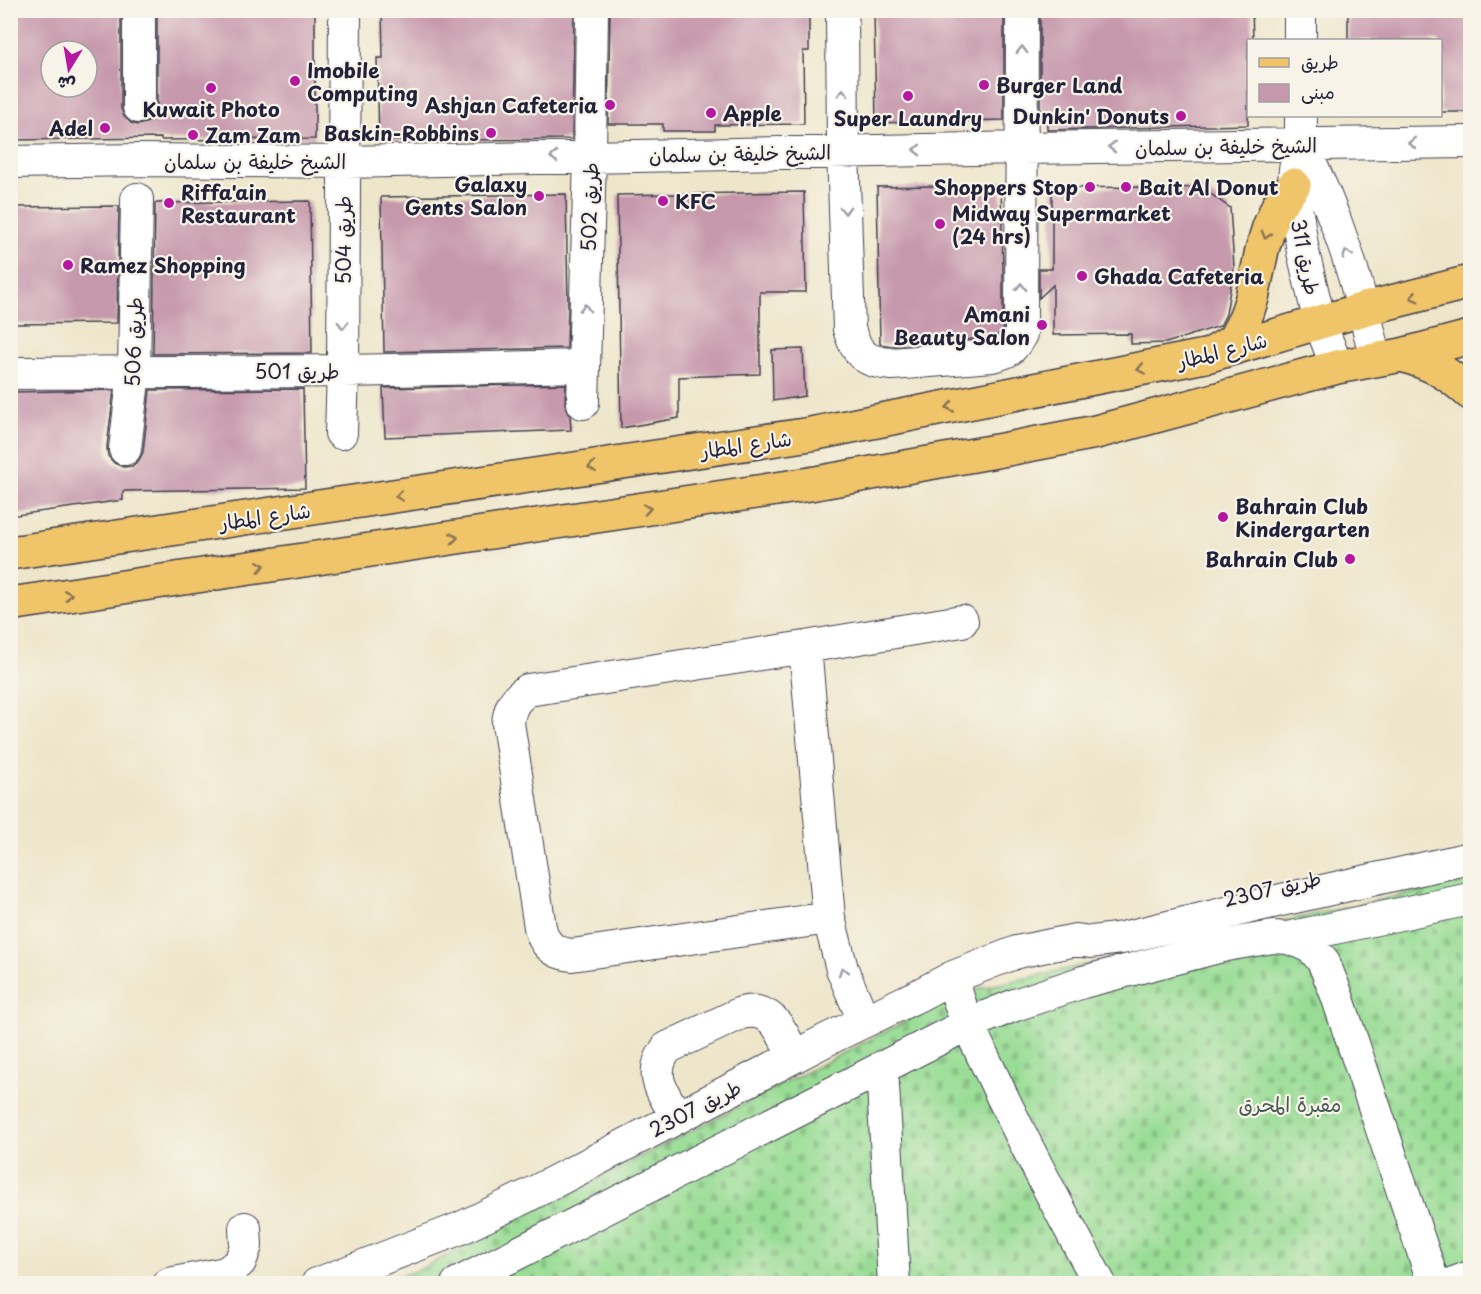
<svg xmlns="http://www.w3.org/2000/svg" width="1481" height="1294" viewBox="0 0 1481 1294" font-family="'Playpen Sans','Playpen Sans Arabic',sans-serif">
<defs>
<pattern id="cemetery-stones" width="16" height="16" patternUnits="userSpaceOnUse" patternTransform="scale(1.5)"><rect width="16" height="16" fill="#99dd95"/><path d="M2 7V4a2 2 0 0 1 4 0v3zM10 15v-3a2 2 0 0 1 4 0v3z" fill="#84bd81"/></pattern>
</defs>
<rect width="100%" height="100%" fill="#f7f3e8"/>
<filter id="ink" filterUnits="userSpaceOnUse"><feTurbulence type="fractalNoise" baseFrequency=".0167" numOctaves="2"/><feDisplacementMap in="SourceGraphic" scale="12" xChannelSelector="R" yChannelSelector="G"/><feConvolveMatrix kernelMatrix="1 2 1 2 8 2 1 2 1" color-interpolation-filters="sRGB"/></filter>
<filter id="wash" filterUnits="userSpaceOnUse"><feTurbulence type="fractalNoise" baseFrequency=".008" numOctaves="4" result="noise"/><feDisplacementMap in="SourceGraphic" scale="24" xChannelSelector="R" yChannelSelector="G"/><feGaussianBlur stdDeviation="1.35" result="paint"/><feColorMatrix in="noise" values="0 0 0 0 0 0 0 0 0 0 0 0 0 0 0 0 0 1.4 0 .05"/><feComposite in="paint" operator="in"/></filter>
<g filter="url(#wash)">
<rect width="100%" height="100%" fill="#eee6ca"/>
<path fill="url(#cemetery-stones)" stroke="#5e8068" stroke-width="1.5" d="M1470 880V1283L373 1284 419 1270 963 992Z"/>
<g id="blocks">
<path fill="#c698ac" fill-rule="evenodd" d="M11 10H121V108L124 116 131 123 138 125 148 122 155 115 157 108V10H315V139L161 140V138L10 140ZM51 51H87V87H51Z
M382 10H574L572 139 379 141 377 58H383Z
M610 10H809V51H803L804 124 715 125V131H663V124H608Z
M874 10H1004V120L876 123Z
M1040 10H1252L1253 40H1248V125L1047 130V119H1040Z
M1348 10H1470V112H1440V40H1348Z
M1001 185 1003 270V329L1001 333 998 335 989 338 892 346 880 344 877 187Z
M1149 187V189L1201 187 1230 208 1234 267 1226 314 1220 326 1166 343 1131 344V334L1053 335V285L1039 298V269H1052V188Z
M804 192 806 292H760V374L679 377V418L621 428 617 195Z
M566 194 568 308 567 348 384 352 381 197Z
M310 201 312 353 153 354 155 203Z
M119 206 117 323 10 324V207Z
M803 349 805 396 773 401 772 350Z
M566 384 565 403 567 411 570 415 571 430 385 437 383 388Z
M303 389 305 488 123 491V500L10 516V392L114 390 107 447 108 456 114 463 123 467 132 466 139 460 143 452 150 390Z"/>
</g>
</g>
<g filter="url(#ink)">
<use href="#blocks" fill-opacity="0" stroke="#413f50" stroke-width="1.5"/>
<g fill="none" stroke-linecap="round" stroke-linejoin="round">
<defs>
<path id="minor" d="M139 10V107
M842 10 843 151 849 329C857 355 865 362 892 364L992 356C1009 352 1013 349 1021 334L1022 10
M1300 10V40
M1301 116V145L1295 169 1294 185 1297 213 1303 252 1320 323 1337 367
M1301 145C1337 212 1359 286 1376 360
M10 162 140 160 344 162 1022 148 1470 142
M10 373 343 371 584 366
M583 403 590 156 592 10
M341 433 343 371 345 10
M125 449 134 372 137 199
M805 647 829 918 842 969 864 1021
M829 918 572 955C553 953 544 945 540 927L508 723C510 707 514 699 528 690L805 647 962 621
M1288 938 1470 899
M953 977C959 1011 977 1043 992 1075 1025 1146 1062 1215 1100 1284
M882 1067 894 1284
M677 1117C663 1092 647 1075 667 1048L741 1013C774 1005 782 1033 794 1057
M169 1284 226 1273 240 1262 246 1246 245 1228
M317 1284 461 1228 525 1197 828 1039 919 995 953 977 1017 952 1076 940 1091 942 1122 938 1268 903 1470 858
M457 1284 968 1024 1015 1005 1083 982 1226 945 1273 937 1288 938 1303 943 1314 950 1323 961 1336 993 1434 1284
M1451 1284 1470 1277"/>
<path id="major" d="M1213 353 1234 340 1245 319 1252 298 1262 250 1269 227 1278 206 1294 185
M1402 355C1432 364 1447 372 1470 393
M10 553 811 434 1210 355 1364 309 1470 282
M10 604 810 484 1002 450 1096 432 1337 367 1402 355 1470 337"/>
</defs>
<use href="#minor" stroke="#413f50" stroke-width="34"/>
<use href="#major" stroke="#413f50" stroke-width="36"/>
<use href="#minor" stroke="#fff" stroke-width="32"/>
<use href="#major" stroke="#f0c469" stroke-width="33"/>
</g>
<defs><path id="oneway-chevron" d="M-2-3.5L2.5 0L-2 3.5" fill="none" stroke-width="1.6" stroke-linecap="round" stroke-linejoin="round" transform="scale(1.5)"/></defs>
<g stroke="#9c9ca7">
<use href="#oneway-chevron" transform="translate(1022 50) rotate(-90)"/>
<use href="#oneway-chevron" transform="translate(843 93) rotate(-90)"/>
<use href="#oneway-chevron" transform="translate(1412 143) rotate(179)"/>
<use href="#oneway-chevron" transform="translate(1112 147) rotate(179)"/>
<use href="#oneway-chevron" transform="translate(917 150) rotate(179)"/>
<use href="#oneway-chevron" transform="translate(554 157) rotate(179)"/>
<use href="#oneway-chevron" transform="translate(845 210) rotate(88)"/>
<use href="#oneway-chevron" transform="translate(1347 254) rotate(-108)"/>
<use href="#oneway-chevron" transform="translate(1021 287) rotate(-90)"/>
<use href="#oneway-chevron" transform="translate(585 308) rotate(-88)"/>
<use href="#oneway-chevron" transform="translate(343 325) rotate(90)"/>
<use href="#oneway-chevron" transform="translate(843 971) rotate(-108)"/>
</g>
<g stroke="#897352">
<use href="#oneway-chevron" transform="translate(1266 235) rotate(107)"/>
<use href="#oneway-chevron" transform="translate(1414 297) rotate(165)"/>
<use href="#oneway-chevron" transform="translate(1141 369) rotate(169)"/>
<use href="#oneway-chevron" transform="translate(950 407) rotate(169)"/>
<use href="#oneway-chevron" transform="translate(592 467) rotate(172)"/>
<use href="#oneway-chevron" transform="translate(399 496) rotate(172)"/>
<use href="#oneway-chevron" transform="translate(647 509) rotate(-9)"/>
<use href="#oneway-chevron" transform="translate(454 538) rotate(-9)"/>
<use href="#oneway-chevron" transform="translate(261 566) rotate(-9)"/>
<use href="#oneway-chevron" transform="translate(68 595) rotate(-9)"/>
</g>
</g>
<g fill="#b5179e" stroke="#f7f3e8" stroke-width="2">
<circle cx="295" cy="81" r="6"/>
<circle cx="984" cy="85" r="6"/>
<circle cx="211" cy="88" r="6"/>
<circle cx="908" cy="96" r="6"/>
<circle cx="610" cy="105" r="6"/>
<circle cx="711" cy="113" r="6"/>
<circle cx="1181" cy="116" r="6"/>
<circle cx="105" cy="128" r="6"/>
<circle cx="491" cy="133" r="6"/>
<circle cx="193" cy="135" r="6"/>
<circle cx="1090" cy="187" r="6"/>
<circle cx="1126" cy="187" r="6"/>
<circle cx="539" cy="196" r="6"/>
<circle cx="663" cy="201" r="6"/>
<circle cx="169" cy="203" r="6"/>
<circle cx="940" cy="224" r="6"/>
<circle cx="68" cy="265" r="6"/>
<circle cx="1082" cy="276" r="6"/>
<circle cx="1042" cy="325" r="6"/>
<circle cx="1223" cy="517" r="6"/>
<circle cx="1350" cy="559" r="6"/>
</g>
<g text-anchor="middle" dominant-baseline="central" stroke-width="4.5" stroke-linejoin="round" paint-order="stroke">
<g font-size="20" font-weight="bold" fill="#22223b" stroke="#f7f3e8" text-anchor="start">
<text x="307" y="70">Imobile<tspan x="307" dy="23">Computing</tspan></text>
<text x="996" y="85">Burger Land</text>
<text x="598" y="105" text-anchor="end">Ashjan Cafeteria</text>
<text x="211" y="109" text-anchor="middle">Kuwait Photo</text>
<text x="723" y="113">Apple</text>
<text x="1169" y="116" text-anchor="end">Dunkin' Donuts</text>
<text x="908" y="118" text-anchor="middle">Super Laundry</text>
<text x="93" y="128" text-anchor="end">Adel</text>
<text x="479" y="133" text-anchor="end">Baskin-Robbins</text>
<text x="205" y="135">Zam Zam</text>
<text x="527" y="184" text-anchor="end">Galaxy<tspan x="527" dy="23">Gents Salon</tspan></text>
<text x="1078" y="187" text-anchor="end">Shoppers Stop</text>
<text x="1138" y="187">Bait Al Donut</text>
<text x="181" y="192">Riffa'ain<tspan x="181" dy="23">Restaurant</tspan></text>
<text x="675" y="201">KFC</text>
<text x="952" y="213">Midway Supermarket<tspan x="952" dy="23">(24 hrs)</tspan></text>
<text x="80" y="265">Ramez Shopping</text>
<text x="1094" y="276">Ghada Cafeteria</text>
<text x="1030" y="314" text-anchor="end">Amani<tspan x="1030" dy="23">Beauty Salon</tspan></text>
<text x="1235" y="506">Bahrain Club<tspan x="1235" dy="23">Kindergarten</tspan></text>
<text x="1338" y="559" text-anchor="end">Bahrain Club</text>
</g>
<g font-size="20" fill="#22223b" stroke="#f7f3e8">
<text transform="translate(1226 146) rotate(-1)">الشيخ خليفة بن سلمان</text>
<text transform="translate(740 153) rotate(-1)">الشيخ خليفة بن سلمان</text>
<text x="255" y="161">الشيخ خليفة بن سلمان</text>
<text transform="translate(589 207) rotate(-88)">طريق 502</text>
<text transform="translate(343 240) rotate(-90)">طريق 504</text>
<text transform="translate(1306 257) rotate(79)">طريق 311</text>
<text transform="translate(133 342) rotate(-88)">طريق 506</text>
<text transform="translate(1222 350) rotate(-14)">شارع المطار</text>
<text x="297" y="371">طريق 501</text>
<text transform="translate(746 444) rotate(-8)">شارع المطار</text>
<text transform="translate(265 516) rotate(-8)">شارع المطار</text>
<text transform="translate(1272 888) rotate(-13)">طريق 2307</text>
<text transform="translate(695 1108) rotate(-27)">طريق 2307</text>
</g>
<g font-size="20" fill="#465a56" stroke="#f7f3e8">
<text x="1290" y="1104">مقبرة المحرق</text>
</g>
</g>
<rect width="1481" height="1294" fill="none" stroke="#f7f3e8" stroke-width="36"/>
<rect x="1247" y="39" width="195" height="78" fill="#f7f3e8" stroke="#a29fa3" stroke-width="1.5"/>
<rect x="1259" y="58" width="30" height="9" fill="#f0c469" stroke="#a29fa3" stroke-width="1.5"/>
<text x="1301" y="69" font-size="18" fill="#22223b">طريق</text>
<rect x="1259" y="84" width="30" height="18" fill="#c698ac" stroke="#a29fa3" stroke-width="1.5"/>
<text x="1301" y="99" font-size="18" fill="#22223b">مبنى</text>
<g transform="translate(69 69) rotate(191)"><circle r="28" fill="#f7f3e8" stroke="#a29fa3" stroke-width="1.5"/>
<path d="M0-4.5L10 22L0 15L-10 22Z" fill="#b5179e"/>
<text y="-9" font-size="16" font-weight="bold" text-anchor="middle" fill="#22223b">ش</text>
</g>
</svg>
